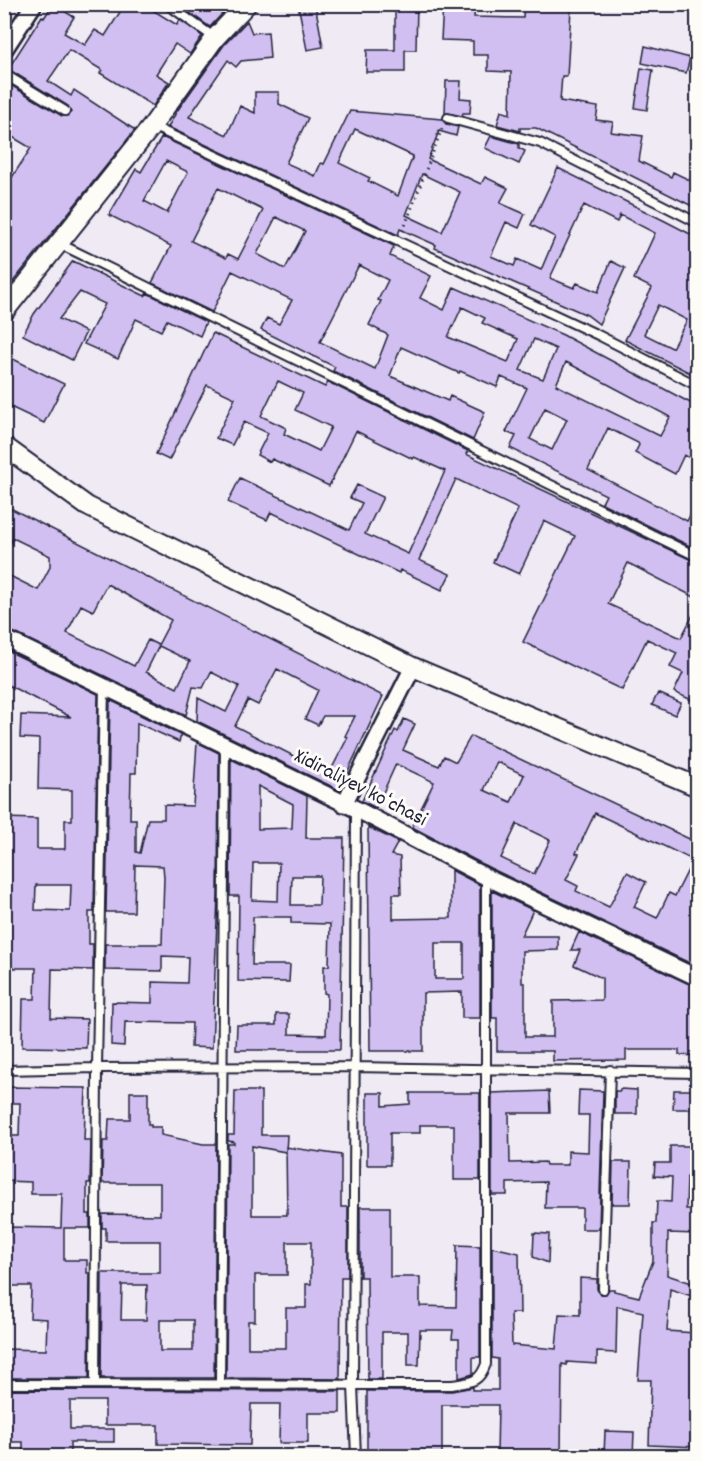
<svg xmlns="http://www.w3.org/2000/svg" width="702" height="1461" viewBox="0 0 702 1461" font-family="Dekko,sans-serif">
<rect width="100%" height="100%" fill="#f0eaf5"/>
<filter id="ink" filterUnits="userSpaceOnUse"><feTurbulence type="fractalNoise" baseFrequency=".0167" numOctaves="2"/><feDisplacementMap in="SourceGraphic" scale="12" xChannelSelector="R" yChannelSelector="G"/><feConvolveMatrix kernelMatrix="1 2 1 2 8 2 1 2 1" color-interpolation-filters="sRGB"/></filter>
<g filter="url(#ink)">
<path fill="#d1bff1" stroke="#22223b" stroke-width="1.5" fill-rule="evenodd" d="M53 4H69L64 11 74 17 64 33 85 45 95 30 105 36 125 4H143L177 25 180 20 202 36 190 54 175 44 156 74 169 82 153 106 100 73 102 70 69 50 48 81 71 96 74 90 135 130 4 293V179L9 182 31 148 4 132V81L62 116H67L71 112 68 106 8 69 42 16 44 18Z
M190 4H231L210 27 186 10Z
M298 4H315L323 47 307 50Z
M395 4H417L416 50H405V72H366L367 50H395Z
M443 4H475L474 17 523 18 524 4H539V7L571 9 567 76H562L560 101 598 107 596 120 613 122 611 132 643 136 639 161 671 177 673 172 698 184V209L536 128H520V131L497 125 501 111 510 114 511 72 488 71V55H473V41L441 40Z
M247 21 252 33 268 32 270 58 241 61 236 67 228 60 189 117 227 135 240 106 255 113V92H279V104L308 118 286 163 315 176 321 163 324 164 350 111 442 119 446 124 458 127 456 136 439 131 428 159 481 184 485 177 508 188 500 203 525 214 519 228 506 222 491 256 514 266 517 259 541 270 555 237 531 225 558 168 663 220 698 238V377L625 340 652 288 634 279 655 233 620 215 617 222 584 205 550 278 574 288 577 283 598 292 611 261 625 268 599 324 587 315 435 248 436 245 400 229 398 235 168 127 177 111 224 45ZM355 129 413 156 398 196 368 181 370 178 339 163ZM422 174 460 192 442 232 406 215ZM658 305 687 320 672 348 644 334Z
M645 46 690 58 686 73 642 63Z
M641 68 653 70 647 110 635 108Z
M446 81H461L460 98 471 99 470 113H463L462 116 445 113Z
M491 136 519 144V148L525 151 519 164 485 148Z
M162 137 394 246 390 256 431 276 420 298 444 310 454 287 563 335 698 407V462L684 455 675 474 635 453 639 445 638 443 608 428 588 470 687 521 698 500V550L602 503 606 495 510 448 516 436 506 432 527 388 501 377 497 387 460 371 459 373 401 347 390 376 448 401 450 396 485 412 473 440 333 371 335 367 261 330 267 318 279 324 292 300 232 271 212 312 152 283 171 246 109 215 136 169 141 172ZM166 161 188 172 167 213 144 201ZM218 188 263 210 238 259 228 254 226 258 191 241ZM276 217 305 231 285 269 257 254ZM359 265 388 280 378 300 381 301 369 325 388 335 375 369 320 342ZM462 307 485 318 482 323 518 339 508 362 448 337ZM534 339 556 349 543 379 520 370ZM566 362 670 417 660 436 556 385ZM545 408 567 419 552 450 530 439Z
M73 261 145 296 147 293 206 322 200 336 167 320 161 331 136 319 118 359 84 344 105 304 80 292 59 319 86 332 72 360 23 335 34 314Z
M213 333 325 387 328 382 468 451 466 454 698 563V599L628 563 608 604 681 638 698 605V703L674 692 683 673 670 667 677 653 647 639 622 690 523 642 575 536 544 521 519 574 493 562 518 509 456 479 419 560 450 574 442 590 400 570 399 573 271 512 267 520 228 502 240 478 349 530 362 503 350 498 357 485 383 497 365 534 408 554 445 471 414 457 413 459 356 431 329 486 272 459 270 462 257 455 268 433 244 422 232 445 216 438 235 398 207 385 169 460 156 454ZM278 381 303 393 295 410 331 427 319 451 284 434 286 428 261 416Z
M11 358 64 384 44 423 4 404V371Z
M4 505 383 696 339 790 197 721 198 698 226 712 239 686 211 672 203 688 193 687 186 715 4 628V573L38 590 50 567V556L13 538 4 555ZM107 584 171 620 158 645 148 640 134 666 67 633 81 605 93 611ZM159 646 190 661 177 688 146 672ZM277 669 318 690 305 719 318 725 323 716H355L345 736 348 737 329 774 235 726 248 700 258 705Z
M4 649 98 694 94 912H89V944H93V970L52 969 51 1018 87 1019 86 1048 22 1047 23 999H35L36 968H4V910H7L8 875H7V865H4V818L37 819V849H65V820H72V790L38 789 39 739 20 738 21 715 71 717 4 683ZM36 885H71L70 911 35 910Z
M658 693 681 703 675 715 652 705Z
M110 700 181 735 179 742 137 723 136 773H131L130 819H136V852L140 853 148 819H164V805L193 806 197 742 219 753 218 895 212 1048 191 1047 192 1023 125 1022 124 1046 111 1045 112 1002 152 1003V982L187 983 188 957 162 956V971L105 970V944H162L164 877 163 866 135 865 134 912H106Z
M404 719 415 724 403 750 439 766 444 756 456 762 471 736 698 843V967L490 868 412 827 434 782 396 764 376 808 362 801 395 730 398 732ZM497 762 524 775 511 802 484 790ZM595 813 693 860 675 896 669 893 657 918 634 907 646 882 627 872 609 907 576 891 578 886 566 880 579 854 576 853ZM517 824 550 840 534 874 501 858Z
M231 759 307 796 306 838H344L340 1050H236L237 1025H276V1014H289V1034L326 1035 327 994 324 993V966H329L330 924 291 923V917H253L252 965H290L289 982 238 981 239 896H230ZM258 786 293 804 292 828 258 829ZM253 863H279L278 901 252 900ZM292 876H320L319 905H291Z
M368 827 398 842 391 855 400 857 401 894H393V919L451 918V870L480 885V1018H462V992L423 993V1051H370ZM435 943H464V979H435Z
M492 891 533 910 521 936H558V950L522 951V983H525V1037H553V1001L602 1000V978L574 965 580 950H571L579 932 698 988V1056L679 1055V1050H626V1060L553 1061V1051H497V1018H492Z
M4 1087 86 1088 84 1140H91L90 1183H87V1214H90V1228H64V1260H87V1273H90L89 1378H4V1349L46 1350 47 1319 30 1318 31 1286H4V1227L61 1228 62 1194H31V1182L4 1181V1136H19L20 1103H4Z
M620 1089 637 1090V1114H615V1091H620Z
M579 1090 603 1091 599 1229H582V1208H545L546 1182 507 1183V1195H492V1093L549 1091 550 1113H509L510 1163 545 1162 546 1165H568V1151L588 1152 589 1115H578Z
M674 1090H698V1109H673Z
M235 1091H261V1135H287L286 1152 252 1146V1215H287L286 1147 341 1155V1207H348V1277H341L340 1379 226 1378 228 1144H234V1142L228 1141V1135H234ZM287 1242H311V1284H306V1308H286V1348H248V1321H255V1275H287Z
M130 1092H148V1125H151V1127H161V1135L203 1144H216L214 1378H101L102 1273H160V1241H106V1228H102V1214L160 1215V1183H102L103 1141H108L109 1119H130ZM122 1285H147L146 1320H121ZM160 1320H193V1351H160Z
M367 1093H383V1106L410 1104V1093H480V1180H454V1125H420V1133H390V1165H367Z
M670 1146H698V1178L687 1177 686 1209H698V1234L668 1233 667 1275 698 1285V1298L670 1289 667 1331 695 1333 692 1382H698V1447L649 1445 651 1380H638L643 1312 617 1306 616 1353 597 1352V1364L567 1362V1365L562 1364 561 1456H497L498 1405H442V1456H367V1391H452L473 1387V1390H498V1359L492 1358V1247L519 1253 520 1313H511L512 1345 556 1349 559 1314 580 1315V1278L597 1279V1289L600 1294H606L609 1289H614V1291L639 1297 653 1261V1223H656L657 1201 671 1202 672 1177 654 1176 655 1163H670Z
M613 1162H631L630 1204H612Z
M360 1207H390V1277H420V1306L456 1307 457 1245 480 1246V1357H473V1374L459 1378V1339H452L453 1330H420L419 1365H408V1332H382V1379H368L367 1277H360Z
M534 1233 549 1234 548 1263 533 1257Z
M4 1390 340 1391V1413H308V1443H279L280 1404H251L250 1445 158 1444V1425H105V1401H70V1429H114V1442H70V1456H23V1442H4Z
M605 1431 634 1432 633 1456H604Z"/>
<g fill="none" stroke-linecap="round" stroke-linejoin="round">
<defs>
<path id="service" d="M167 4 215 38
M4 74 65 111
M448 118 540 143 698 223
M152 126 598 335 698 386
M60 244 698 557
M4 1070 97 1068 353 1067 698 1073
M603 1289 610 1070
M95 1383 97 1068 104 686
M4 1384 452 1385C471 1382 479 1383 486 1364V877
M220 1384 225 745
M356 1456 353 1386 356 809"/>
<path id="minor" d="M4 50 34 4
M4 638 356 809 486 877 698 978
M344 804 413 667"/>
<path id="tertiary" d="M4 312 152 126 215 38 247 4
M4 446 87 506 413 667 698 787"/>
</defs>
<use href="#service" stroke="#22223b" stroke-width="12"/>
<use href="#minor" stroke="#22223b" stroke-width="20"/>
<use href="#tertiary" stroke="#22223b" stroke-width="22"/>
<path stroke="#22223b" stroke-width="3" stroke-dasharray="1.5 4.5" stroke-linecap="butt" d="M403 231 442 128"/>
<use href="#service" stroke="#fdfcf7" stroke-width="8"/>
<use href="#minor" stroke="#fdfcf7" stroke-width="15"/>
<use href="#tertiary" stroke="#fdfcf7" stroke-width="18"/>
</g>
</g>
<g text-anchor="middle" dominant-baseline="central" stroke-width="6" stroke-linejoin="round" paint-order="stroke">
<g font-size="21" fill="#22223b" stroke="#fdfcf7">
<text transform="translate(360 789) rotate(27)">Xidiraliyev koʻchasi</text>
</g>
</g>
<rect width="702" height="1461" fill="none" stroke="#fdfcf7" stroke-width="24"/>
<rect x="12" y="12" width="678" height="1437" fill="none" stroke="#22223b" stroke-width="2" filter="url(#ink)"/>
</svg>
